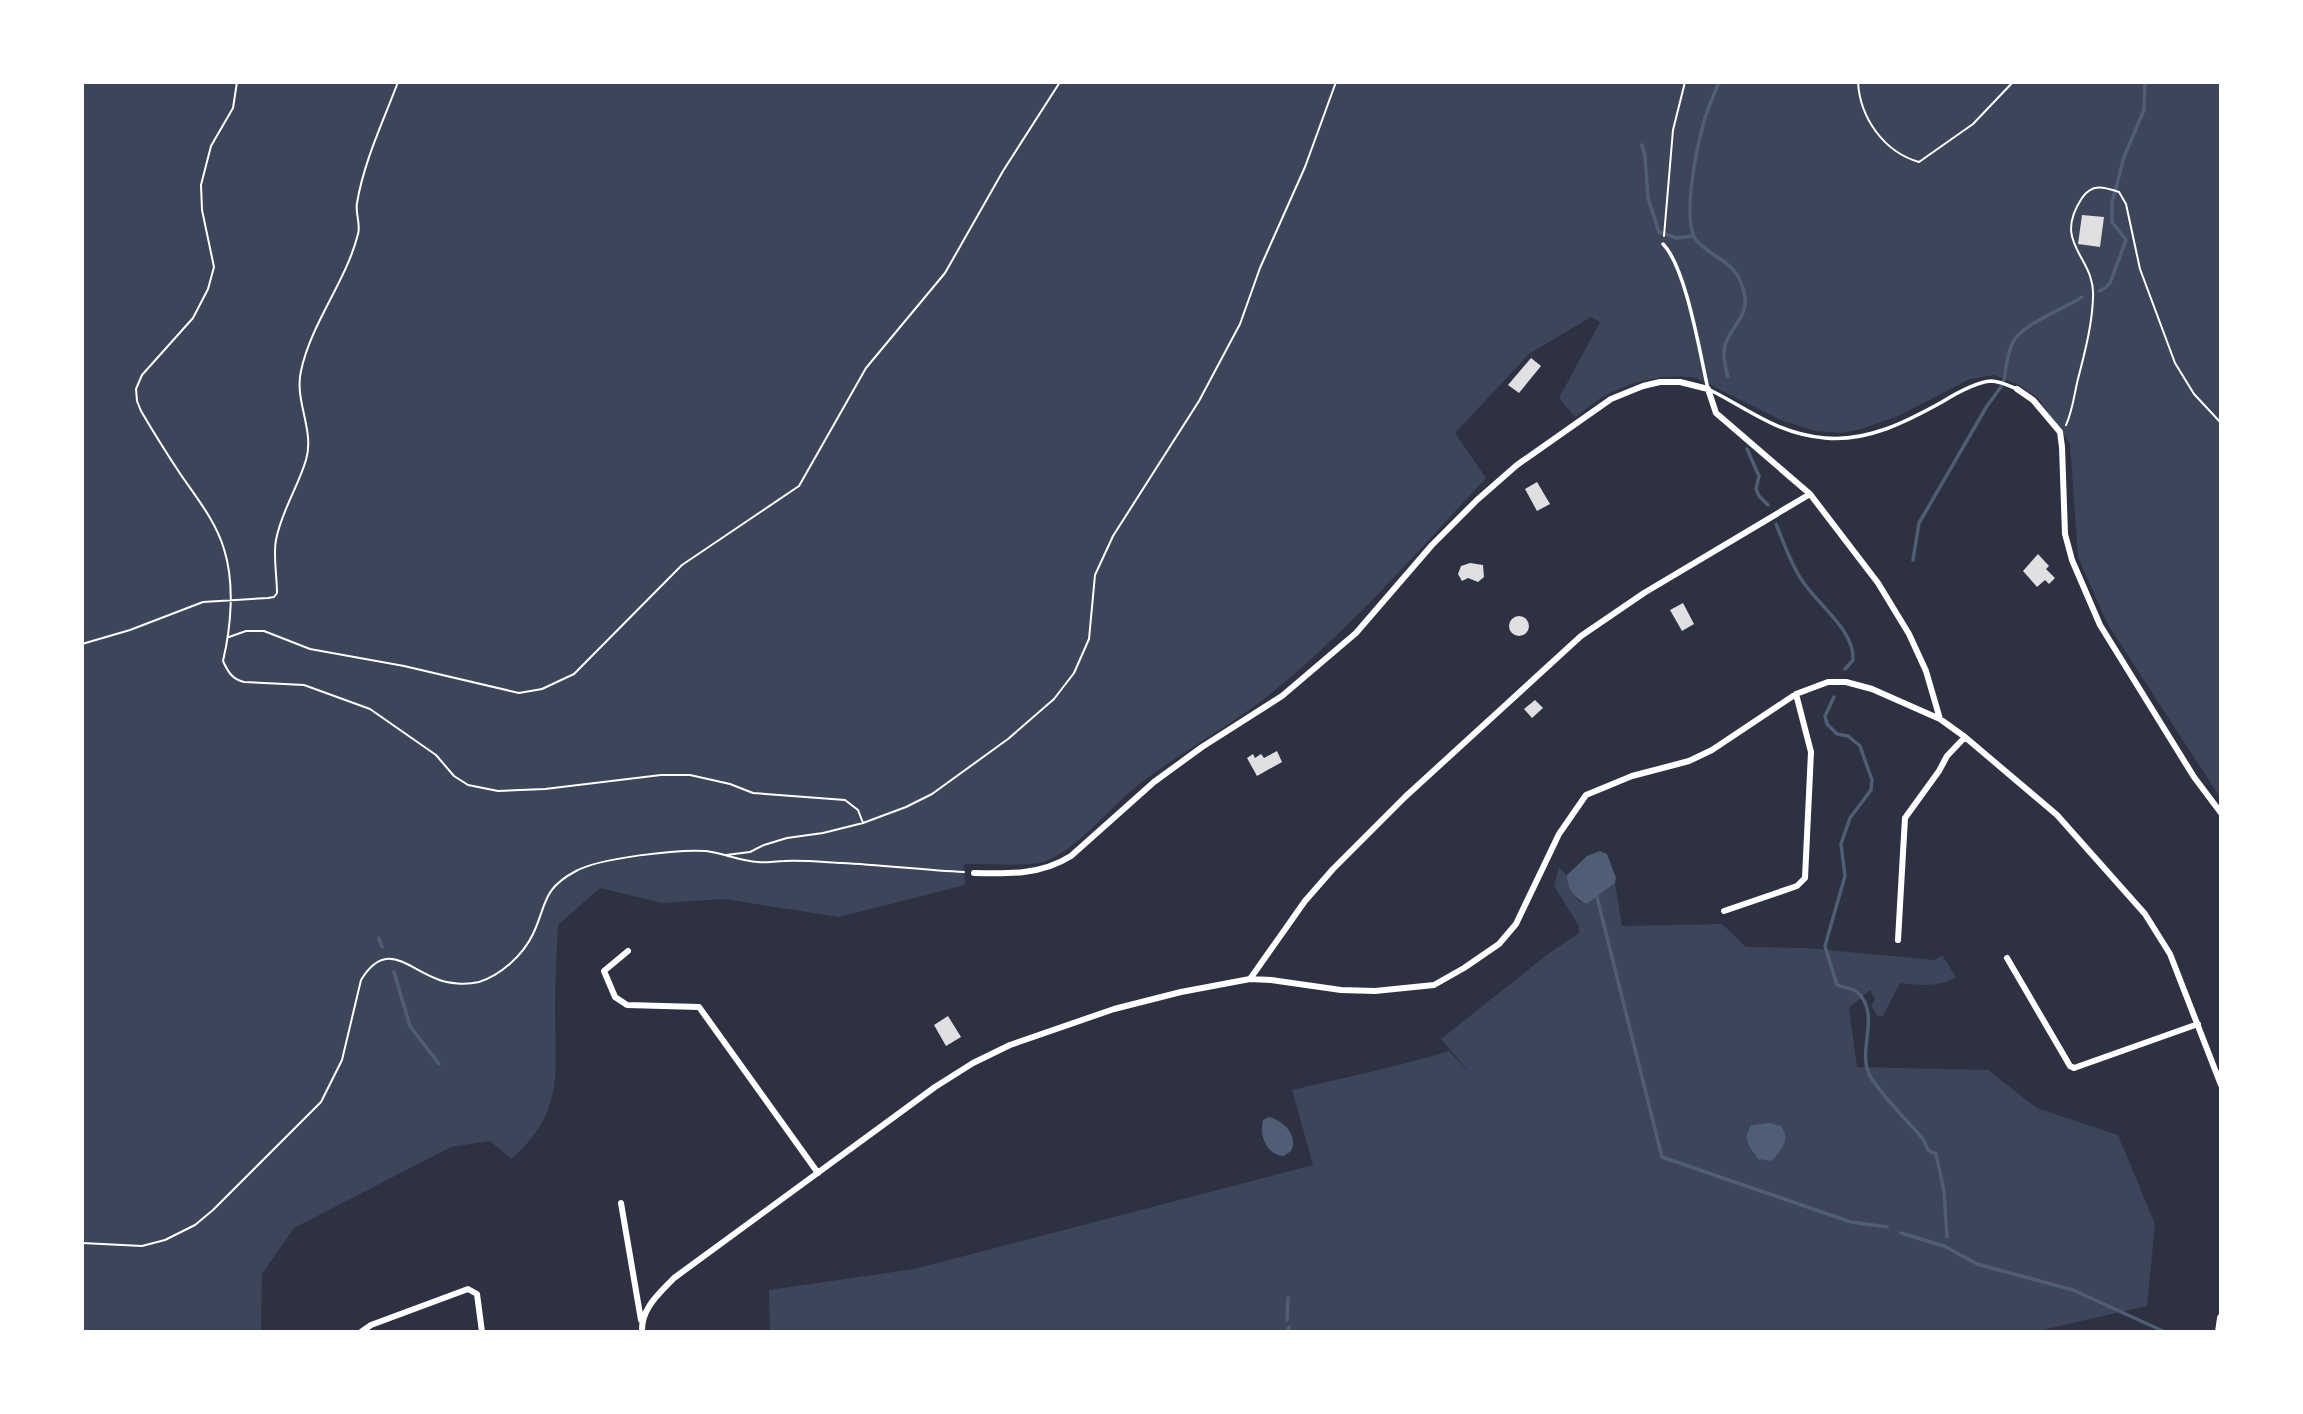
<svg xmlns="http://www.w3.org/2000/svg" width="2303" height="1414" viewBox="0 0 2303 1414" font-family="'Libre Baskerville',serif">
<rect width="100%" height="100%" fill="#2d3142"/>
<path fill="#3c4559" d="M82 82H2221V799L2107 623 2078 557 2070 444 2038 398 2019 385 1994 375 1970 379 1898 416 1861 429 1842 433 1815 431 1783 421 1696 378C1667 373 1632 381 1606 395 1595 401 1585 410 1575 417L1559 398 1600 322 1591 317 1529 354 1455 433 1486 478C1416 553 1349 631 1269 695 1231 725 1189 748 1150 776 1115 800 1087 841 1049 860 1036 867 981 864 964 864L965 885 839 917 724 899 662 903 600 888 558 925C557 952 555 979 555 1006 555 1070 566 1112 511 1159L490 1141 451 1147 294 1228 262 1274 261 1332H82Z
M1559 868 1567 875V882L1578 901 1587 904 1615 883 1622 926 1722 924 1746 947 1806 948 1935 960 1942 955 1956 977C1937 988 1921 985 1900 983L1883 1016H1877L1871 1006 1875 999 1870 990 1849 1008 1857 1067 1988 1070 2037 1108 2118 1135 2155 1224 2147 1306 2033 1332H770L769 1290 914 1269 1313 1165 1292 1090C1345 1077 1397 1067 1449 1051L1472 1075 1441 1039 1548 954 1579 933V926L1554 886Z"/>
<path fill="#4f5d75" d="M1600 851 1607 854 1616 878 1615 883 1587 904C1576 900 1566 887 1567 875L1587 856Z
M1269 1117C1283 1120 1299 1136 1291 1151L1284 1156C1266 1155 1259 1135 1263 1120Z
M1770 1123 1781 1126C1791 1141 1782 1148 1772 1161L1758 1159 1749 1146 1746 1136 1751 1125Z"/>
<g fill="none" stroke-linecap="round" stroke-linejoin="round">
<path stroke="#4f5d75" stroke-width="3.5" d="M1719 82C1714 95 1707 109 1704 122 1697 146 1680 225 1698 242 1720 264 1738 260 1745 297 1748 314 1733 326 1727 340 1721 352 1725 365 1728 377
M1642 145 1645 156 1648 198 1659 232 1677 238 1693 236
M2099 291 2105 288 2110 283 2126 240 2112 222V203L2124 157 2144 110 2145 82
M2004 380C2006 367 2007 354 2013 342 2022 324 2064 309 2082 297
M1747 449 1759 476 1756 489 1759 496 1768 505
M1776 524C1783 541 1789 558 1798 574 1812 601 1855 628 1853 660L1845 669
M1913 560 1919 523 1987 406 2001 387
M1834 697 1825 716 1827 724 1837 734 1848 736 1860 746 1872 780 1871 790 1850 818 1841 844 1845 876 1825 946 1837 985C1844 988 1852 988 1857 992 1882 1014 1856 1050 1870 1076 1881 1095 1908 1121 1923 1139L1928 1150 1936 1154 1944 1191 1947 1237
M1597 897 1662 1157 1851 1222 1887 1227
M379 938 382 947
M394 972 410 1026 439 1064
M1901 1233 1944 1246 1977 1264 2073 1290 2165 1332
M1287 1320 1288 1298
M1287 1332 1289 1327"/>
</g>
<path fill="#e0e0e3" d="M2082 215 2104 217 2100 247 2078 244Z
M1531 358 1541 366 1519 393 1508 385Z
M1537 482 1550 504 1537 511 1525 489Z
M2038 554 2049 566 2046 569 2055 578 2049 584 2045 580 2037 587 2023 571Z
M1470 563 1483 565 1484 577 1478 582 1468 578 1462 581 1458 574 1461 566Z
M1683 603 1694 624 1682 631 1670 610Z
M1509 626a10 10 0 1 1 20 0a10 10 0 1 1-20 0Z
M1535 700 1543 708 1532 718 1524 709Z
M1277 751 1282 762 1257 776 1247 758 1253 754 1255 758 1261 754 1264 758Z
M948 1016 961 1037 946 1046 934 1025Z"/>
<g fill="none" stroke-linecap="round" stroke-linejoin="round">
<path stroke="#fff" stroke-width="2" d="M237 82 233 108 211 146 201 185 202 210 214 267 208 289 193 318 142 375 136 389 137 401 141 411C154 433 167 454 181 475 197 498 216 522 224 549 235 584 231 627 223 661 228 672 232 679 244 682L304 685 370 709 436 755 454 776 468 785 498 791 545 789 661 775H690L730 784 753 793 845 800 858 810 863 823
M1858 82C1860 118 1884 152 1919 162L1973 124 2013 82
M1664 236 1673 130 1685 82
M2066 425C2072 412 2074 397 2077 383 2084 355 2092 327 2093 298 2096 256 2051 245 2082 198 2092 183 2104 187 2119 192L2126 204 2140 269 2175 363 2194 394 2221 423
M229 637 246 631H264L310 649 404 666 519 693 542 689 574 674 682 565 799 486 866 368 945 273 1003 171 1060 82
M82 644 130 630 203 602 268 598 274 597 277 593C277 576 273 556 276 540 281 512 298 487 306 460 315 430 294 401 301 371 311 323 346 282 358 234 361 224 355 213 357 203 364 161 383 122 398 82
M726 855 750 852 764 845 787 838 823 833 863 823 906 807 932 794 1008 739 1054 699 1074 673 1089 639 1095 575 1113 536 1199 401 1240 324 1260 268 1305 167 1336 82
M82 1243 142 1246 165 1240 195 1225 213 1210 321 1102 342 1060 361 980C386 939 407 968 437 979 449 984 466 985 479 982 501 975 523 955 533 934 547 904 542 889 576 871 600 858 678 849 706 851 723 853 740 861 758 862 767 863 775 861 784 861 803 860 823 862 842 863 883 865 923 870 964 872"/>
<path stroke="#fff" stroke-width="3.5" d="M1663 244C1686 267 1700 354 1708 389 1749 409 1777 434 1825 438 1867 442 1906 422 1942 402 1955 394 1975 382 1991 381 1999 381 2010 386 2017 389"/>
<path stroke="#fff" stroke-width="6" d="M2017 389 2033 400 2060 432 2062 447 2065 534 2072 560 2100 625 2194 777 2221 813
M974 873C1008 874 1041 875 1071 856L1154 782 1202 747 1282 696 1356 633 1432 545 1477 500 1517 465 1611 399 1643 386 1660 382H1680L1708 389 1716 413 1810 494 1878 583 1909 634 1926 671 1940 719
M1724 911 1797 886 1805 878 1811 752 1796 694
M1898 940 1905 818 1939 771 1947 756 1965 737
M628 951 604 971 615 997 627 1005 699 1007 818 1173
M2007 958 2070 1066 2074 1068 2198 1024
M1250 979 1305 901 1333 869 1405 797 1581 636 1644 593 1810 494
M621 1203 641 1320
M361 1332 371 1325 468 1289 477 1294 482 1332
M642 1332C641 1308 659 1294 674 1278L935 1087 973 1063 1010 1045 1114 1009 1181 992 1250 979 1271 980 1341 990 1375 991 1434 985 1464 968 1499 944 1516 924 1559 834 1586 795 1632 776 1689 761 1712 750 1796 694 1828 682H1846L1872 689 1940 719 1965 737 2057 815 2145 914 2170 954 2221 1085"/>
<path stroke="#fff" stroke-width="8" d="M2219 1332 2221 1318"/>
</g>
<rect width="2303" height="1414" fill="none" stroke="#ffffff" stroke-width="168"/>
</svg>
